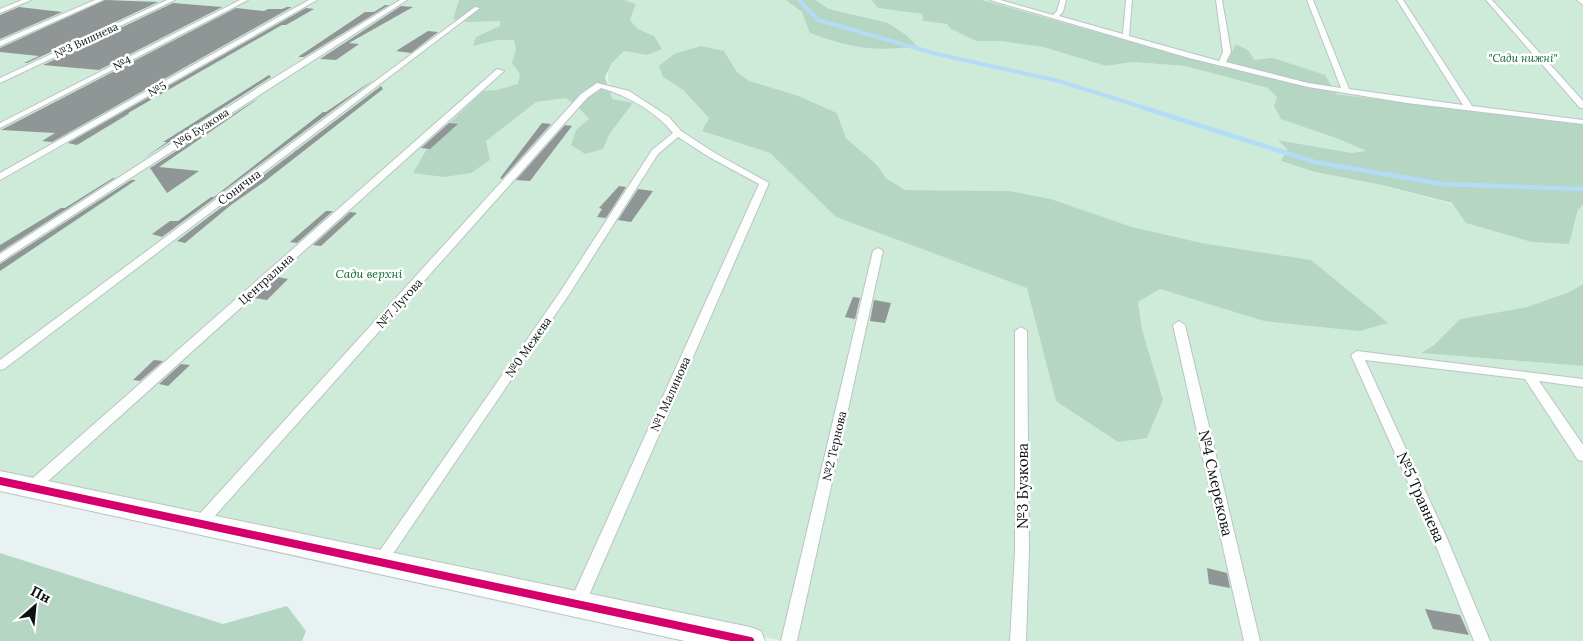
<svg xmlns="http://www.w3.org/2000/svg" width="1583" height="641" viewBox="0 0 1583 641" font-family="Lora,serif">
<rect width="100%" height="100%" fill="#e8f2f2"/>
<path fill="#ceebd9" fill-rule="evenodd" d="M0 0H482L610 90C605 69 608 67 624 51L647 55 654 36 638 29 630 20 636 5 624 0H871L878 8 922 14 923 21 947 24 951 29 976 41H999L1043 47 1106 66 1133 62 1185 66 1269 88C1291 113 1336 138 1368 152L1352 153 1280 140 1287 149 1281 161 1315 172 1382 185 1452 204 1574 228 1578 210 1583 205V284L1569 292 1527 307 1460 319 1434 345 1421 353 1583 366V641H783L0 475ZM724 51 737 72 749 81 796 95 837 113 846 138 876 164 886 178 905 190 1009 191 1051 199 1132 227 1202 243 1311 260 1210 303 1160 289 1138 302 1141 330 836 217 770 153 702 131 709 118 683 90 663 77Z
M982 0H1583V125L1336 94 1224 69Z"/>
<path fill="#b5d6c2" d="M459 0H624L636 4 630 20 638 29 654 36 662 49 647 55 624 51 612 63 605 77 612 99 633 103 610 133 603 149 585 154 571 145 576 130 589 119 580 109 566 98 536 102 486 141 490 160 471 173 444 177 413 173 432 140 483 91 497 90 518 84 520 74 512 63 516 49 514 40H497L473 46 476 37 500 26V21L468 22 453 19Z
M786 0H815L829 9 888 23 906 35 917 46C874 52 851 48 810 33L802 12Z
M871 0H982L1224 68 1236 44 1249 51 1254 60 1273 58 1325 75 1336 94 1583 125V205L1578 210 1569 244 1532 242 1466 223 1452 203 1382 185 1315 172 1281 161 1287 149 1278 140 1352 153 1366 151 1339 139 1281 119 1274 106 1277 97 1268 88 1185 66 1133 62 1106 66 1043 47 999 41H976L951 29 947 24 923 21 922 14 878 8Z
M701 46 724 51 737 72 749 81 796 95 837 113 846 138 876 164 886 178 905 190 1009 191 1051 199 1132 227 1202 243 1311 260 1388 323 1359 331 1264 321 1160 289 1138 302 1142 330 1163 400 1147 438 1118 442 1056 401 1027 288 836 217 770 153 702 131 709 118 683 90 663 77 659 66 674 54Z
M1583 284V366L1421 353 1434 345 1460 319 1527 307 1569 292Z
M0 553 223 624 287 606 306 631 302 641H0Z"/>
<g fill="none" stroke-linecap="round" stroke-linejoin="round">
<path stroke="#b3dcf7" stroke-width="4" d="M799 0 818 20 937 54 1059 81 1148 109"/>
<path stroke="#b3dcf7" stroke-width="4.5" d="M1144 108 1315 162 1442 184 1583 189"/>
</g>
<path fill="#8f9695" d="M105 0 158 2 27 63H24L39 56 0 52V48Z
M173 3 222 7 99 70 43 65Z
M385 5H389L304 57H298L365 12H374Z
M401 6 413 7 349 43 359 44 336 60 320 59Z
M19 7 36 9 62 12 0 39V15Z
M287 7H292L52 142 42 141 55 133 1 130 236 8 264 11 268 9H282Z
M306 8 314 9 286 25H282L128 113H130L77 145 68 143Z
M428 31 438 32 411 53 396 51Z
M269 75 271 77 144 158 167 142H163Z
M376 78 162 237 152 234 170 221H178L211 197H214L323 112H326Z
M381 86 383 89 264 182 231 205 185 243 177 241Z
M262 96 159 167 199 171 167 193 150 168Z
M449 123 458 124 430 149 421 148Z
M542 123 551 124 502 179 500 178Z
M565 125 572 126 530 181 516 180Z
M113 178H115L0 252V245L61 208H65Z
M131 180H136L0 271V264Z
M619 186 626 187 606 218 597 217 602 209 599 208Z
M638 189 653 191 631 222 618 220Z
M326 211H333L297 243 290 242Z
M350 212 357 213 321 246 313 245Z
M278 277 288 279 267 300 254 298Z
M853 297 860 298 855 319 845 317Z
M874 300 891 303 885 323 870 321Z
M154 360 163 361 140 381 133 380Z
M181 364 190 365 168 386 159 384Z
M1207 568 1227 573 1230 588 1209 584Z
M1425 609 1460 615 1469 635 1433 629Z"/>
<g fill="none" stroke-linecap="round" stroke-linejoin="round">
<defs>
<path id="lane" d="M22 0H31L0 13V9Z
M95 0H103L0 46V41Z
M167 0H175L0 83V78Z
M240 0H248L0 128V123Z
M309 0H317L0 180V173Z
M400 0H407L0 262V254L259 87Z
M990 0H1000L1053 15 1057 11 1060 0H1066L1063 12 1059 16 1123 34 1126 0H1132L1129 36 1219 61 1223 52 1216 0H1222L1231 52 1226 62 1308 83 1341 88 1307 0H1313L1349 89 1463 105 1397 0H1403L1472 106 1583 120V124L1407 103 1308 87 1189 58Z
M1486 0H1492L1583 101V108H1580Z
M1577 0H1583V5Z
M475 7 480 8 4 369 0 370V360Z
M497 69 504 71 36 492 31 493 26 492 24 488 26 484Z
M597 83 629 91 669 117 681 131 715 153 769 183 583 609 577 611 571 609 569 604 759 184 709 157 678 137 658 154 570 293 384 567 379 568 374 567 372 562 560 292 652 150 673 133C655 111 628 96 601 88L587 98 205 527 200 529 195 527 193 523 195 519 581 94Z
M878 248 883 251 797 641H781L873 251Z
M1179 321 1185 325 1260 641H1244L1173 325Z
M1021 327 1027 331 1029 551 1026 641H1010L1015 551V331Z
M1357 351 1583 379V387L1539 381 1583 445V461L1578 460 1525 379 1365 360 1446 536 1490 641H1474L1432 536 1351 355Z"/>
<path id="street" d="M0 471 750 627 761 631 765 641H685L0 491Z"/>
</defs>
<use href="#lane" stroke="#bbc3c3" stroke-width="2"/>
<use href="#street" stroke="#bbc3c3" stroke-width="2"/>
<use href="#lane" fill="#fcfdfd" fill-rule="evenodd"/>
<use href="#street" fill="#fcfdfd" fill-rule="evenodd"/>
<defs>
<path id="cycleway" d="M0 481 750 641"/>
</defs>
<use href="#cycleway" stroke="#fff" stroke-width="11"/>
<use href="#cycleway" stroke="#d6006c" stroke-width="8"/>
</g>
<g text-anchor="middle" dominant-baseline="central" stroke-width="5" stroke-linejoin="round" paint-order="stroke">
<g font-size="11" fill="#0c1212" stroke="#fff">
<text transform="translate(86 40) rotate(-25)">№3 Вишнева</text>
<text transform="translate(122 63) rotate(-27)">№4</text>
<text transform="translate(157 89) rotate(-29)">№5</text>
<text transform="translate(201 128) rotate(-33)">№6 Бузкова</text>
</g>
<g font-size="11" font-style="italic" fill="#0d6436" stroke="#fff">
<text x="1523" y="58">"Сади нижні"</text>
</g>
<g font-size="12" fill="#0c1212" stroke="#fff">
<text transform="translate(239 187) rotate(-37)">Сонячна</text>
<text transform="translate(266 279) rotate(-42)">Центральна</text>
<text transform="translate(399 303) rotate(-48)">№7 Лугова</text>
<text transform="translate(528 347) rotate(-55)">№0 Межева</text>
<text transform="translate(670 394) rotate(-66)">№1 Малинова</text>
<text transform="translate(834 446) rotate(-77)">№2 Тернова</text>
</g>
<g font-size="12" font-style="italic" fill="#0d6436" stroke="#fff">
<text x="369" y="273">Сади верхні</text>
</g>
<g font-size="15" fill="#0c1212" stroke="#fff">
<text transform="translate(1216 483) rotate(77)">№4 Смерекова</text>
<text transform="translate(1022 486) rotate(-90)">№3 Бузкова</text>
<text transform="translate(1421 497) rotate(66)">№5 Травнева</text>
</g>
</g>
<g transform="translate(35 606) rotate(27)" stroke="#ffffff" stroke-width="4" paint-order="stroke">
<path d="M0-4L9 19L0 12L-9 19Z" fill="#0c1212"/>
<text y="-8" font-size="14" font-weight="bold" text-anchor="middle" fill="#0c1212">Пн</text>
</g>
</svg>
